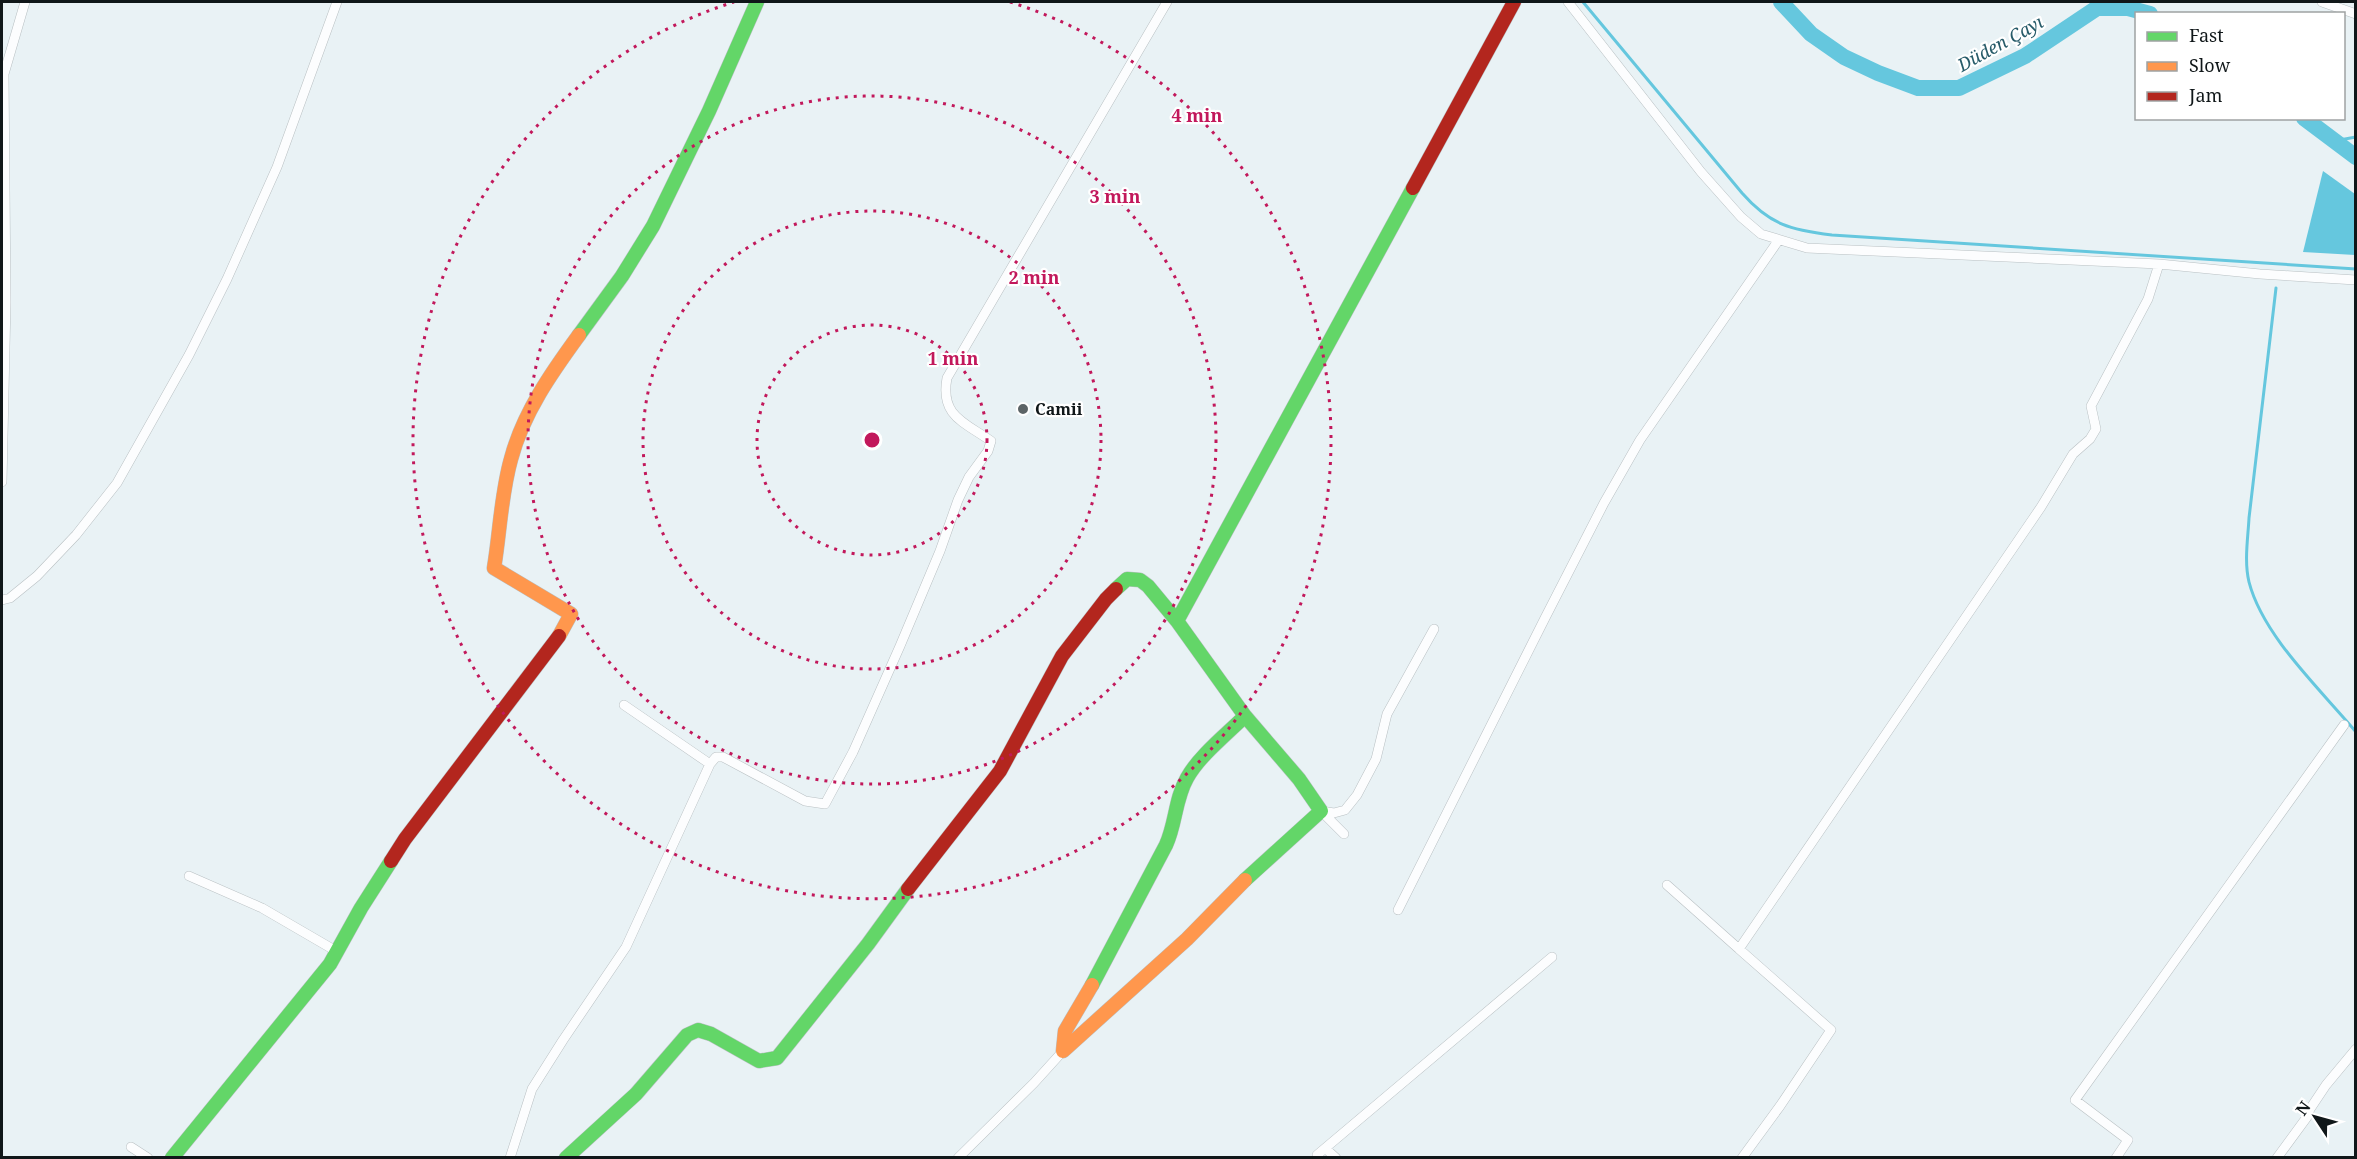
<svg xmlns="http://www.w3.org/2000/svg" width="2357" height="1159" viewBox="0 0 2357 1159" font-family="'Noto Serif',serif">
<rect width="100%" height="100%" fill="#e9f2f5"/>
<path fill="#65c7de" d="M2323 171 2355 194V255L2303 252Z"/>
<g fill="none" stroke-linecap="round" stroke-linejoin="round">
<path stroke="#65c7de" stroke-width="3" d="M1583 2 1742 193C1770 225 1791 230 1832 235L2356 269
M2334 141 2356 137
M2276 288 2249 518C2248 538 2244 561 2249 582 2263 636 2320 689 2356 732"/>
<path stroke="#65c7de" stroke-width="16" d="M1781 2 1811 34 1844 57 1878 73 1918 88H1959L2025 56 2097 8H2128L2150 14
M2304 118 2356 157"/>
<defs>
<path id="street" d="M1568 2 1701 172 1741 217 1761 234 1807 248 2159 264 2260 274 2356 280
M2322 2 2356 14
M2 482 6 302 4 74 25 2
M2 600 10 598 37 576 76 535 117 483 189 355 227 279 277 167 337 2
M624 705 710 764
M1344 834 1321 811 1334 813 1345 810 1357 795 1376 759 1387 714 1434 629
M189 876 262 908 336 951
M1667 885 1739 949 2041 507 2073 454 2090 439 2096 429 2091 406 2148 299 2159 264
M1398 910 1545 618 1604 503 1640 440 1778 241
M1739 949 1831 1030 1780 1106 1742 1158
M131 1147 148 1158
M1326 1149 1336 1158
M1317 1155 1552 957
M510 1158 532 1089 563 1040 626 947 710 764 716 757H723L805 801 825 804 853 752 900 646 940 551 958 500 969 477 988 451 991 441C964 422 940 416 947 378L1167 2
M958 1158 1034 1083 1063 1051
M2116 1158 2128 1140 2075 1100 2344 725
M2277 1158 2307 1117 2310 1109 2326 1085 2356 1049"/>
<path id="fast" d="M579 335 622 276 653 226 709 111 757 2
M1116 589 1127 579 1140 580 1148 586 1177 621 1413 188
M1177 621 1245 716 1299 779 1321 811 1245 880
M1092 985 1166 845C1176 823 1175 799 1187 778 1199 756 1227 734 1245 716
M172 1158 330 964 361 908 391 861
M566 1158 636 1094 687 1035 698 1030 711 1034 759 1061 777 1058 868 944 908 889"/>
<path id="slow" d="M559 636 571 614 494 568C500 532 501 494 511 459 523 413 552 372 579 335
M1092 985 1065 1031 1063 1051 1187 939 1245 880"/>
<path id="jam" d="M1413 188 1514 2
M391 861 405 839 559 636
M908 889 1000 771 1062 656 1106 599 1116 589"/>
</defs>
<use href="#street" stroke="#b9c0c3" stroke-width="10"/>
<use href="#fast" stroke="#b9c0c3" stroke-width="15"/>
<use href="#slow" stroke="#b9c0c3" stroke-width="15"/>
<use href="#jam" stroke="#b9c0c3" stroke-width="15"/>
<use href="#street" stroke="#fcfdfe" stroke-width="9"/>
<use href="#fast" stroke="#63d668" stroke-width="14"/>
<use href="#slow" stroke="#ff974d" stroke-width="14"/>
<use href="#jam" stroke="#b3261e" stroke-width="14"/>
</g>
<g fill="none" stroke="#c2185b" stroke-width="3" stroke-dasharray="3 6">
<circle cx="872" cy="440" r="115"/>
<circle cx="872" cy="440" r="229"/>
<circle cx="872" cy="440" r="344"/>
<path d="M1010 2A459 459 0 1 1 734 2"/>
</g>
<circle fill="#5c6466" stroke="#fff" stroke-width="2" cx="1023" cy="409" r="6"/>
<g text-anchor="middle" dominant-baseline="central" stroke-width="4.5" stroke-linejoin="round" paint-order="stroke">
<g font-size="16" font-weight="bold" fill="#101719" stroke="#fff" text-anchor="start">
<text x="1035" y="409">Camii</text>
</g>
<g font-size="18" font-style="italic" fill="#275b69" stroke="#fff">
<text transform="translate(2000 43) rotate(-29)">Düden Çayı</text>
</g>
</g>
<circle cx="872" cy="440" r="9" fill="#c2185b" stroke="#fff" stroke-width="3"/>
<g font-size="18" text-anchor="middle" font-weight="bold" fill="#c2185b" stroke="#fff" stroke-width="4.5" stroke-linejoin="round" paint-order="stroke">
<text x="1197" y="122">4 min</text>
<text x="1115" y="203">3 min</text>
<text x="1034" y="284">2 min</text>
<text x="953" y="365">1 min</text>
</g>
<rect width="2357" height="1159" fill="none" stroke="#101719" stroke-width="6"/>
<rect x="2135" y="12" width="210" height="108" fill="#ffffff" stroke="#9fa2a3" stroke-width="1.5"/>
<rect x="2147" y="32" width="30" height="9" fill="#63d668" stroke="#9fa2a3" stroke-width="1.5"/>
<text x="2189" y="42" font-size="18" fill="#101719">Fast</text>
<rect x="2147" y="62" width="30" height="9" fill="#ff974d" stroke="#9fa2a3" stroke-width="1.5"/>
<text x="2189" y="72" font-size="18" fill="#101719">Slow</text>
<rect x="2147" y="92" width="30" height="9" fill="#b3261e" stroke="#9fa2a3" stroke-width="1.5"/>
<text x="2189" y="102" font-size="18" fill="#101719">Jam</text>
<g transform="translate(2315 1117) rotate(306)" stroke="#ffffff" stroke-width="4.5" paint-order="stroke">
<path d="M0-4.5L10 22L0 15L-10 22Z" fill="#101719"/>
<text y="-9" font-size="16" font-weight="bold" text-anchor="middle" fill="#101719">N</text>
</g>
</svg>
